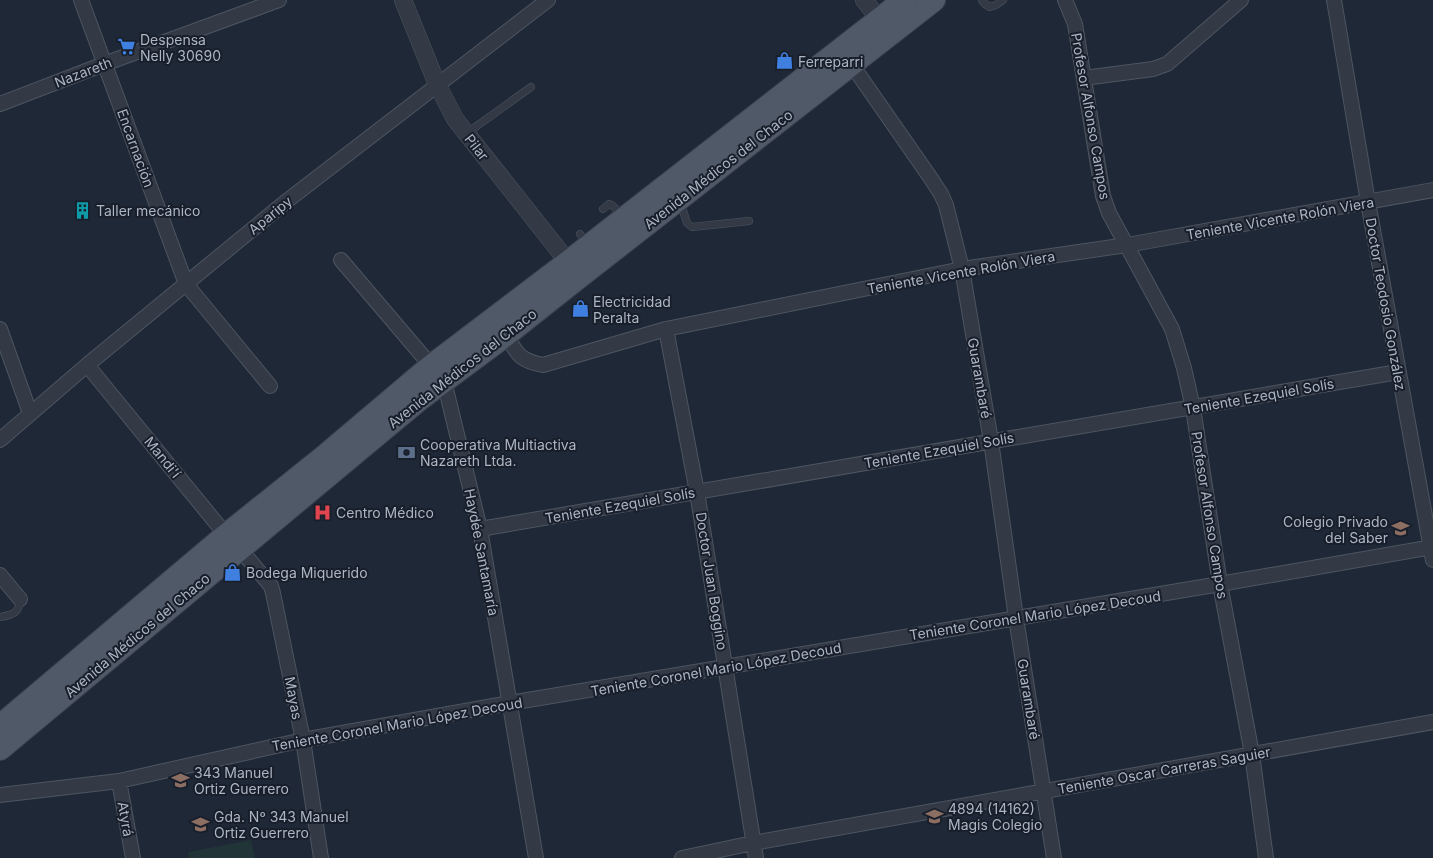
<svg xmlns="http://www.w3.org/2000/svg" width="1433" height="858" viewBox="0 0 1433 858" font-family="Inter,sans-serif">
<rect width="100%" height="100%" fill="#1f2836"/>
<path fill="#213437" d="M251 840 255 858H189L188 852Z"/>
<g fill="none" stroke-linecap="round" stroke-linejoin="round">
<defs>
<path id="service" d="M982 0 985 4 990 7 996 5 1003 0
M467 133 531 87
M680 201 687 223 692 227 749 221
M603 209 609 204 612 205 623 216
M580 234 587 244
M0 617C12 615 20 613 20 599"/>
<path id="minor" d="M81 0 186 284 270 386
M1065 0 1075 24 1103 196 1109 213 1172 329 1184 368 1193 408 1220 584 1252 754 1266 858
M1334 0 1368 202 1433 560
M846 59 852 65 932 180 941 194 946 205 962 269 991 441 1016 618 1054 858
M1084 78 1153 69 1167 64 1241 0
M0 104 104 64 279 0
M341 260 444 381 480 529 536 858
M0 329 30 413
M666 329 697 492 756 858
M506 335C518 355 519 360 543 365L666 329 962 269 1127 245 1433 190
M87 365 226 535 240 549 271 586 273 593 303 740 321 858
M0 440 87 365 288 200 548 0
M480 529 1398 372
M0 575 20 599
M119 781 133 858
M0 795 119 781 303 740 510 703 1220 584 1433 547
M682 858 753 843 1433 722"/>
<path id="tertiary" d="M403 0 437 84 455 119 568 262 574 272
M864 0 886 28"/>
<path id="primary" d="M0 726 226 535 327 454 431 366 568 262 904 0
M0 749 420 399 506 335 578 278 934 0"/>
</defs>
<use href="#service" stroke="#4d5561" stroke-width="8"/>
<use href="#minor" stroke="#4d5561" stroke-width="16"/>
<use href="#tertiary" stroke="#4d5561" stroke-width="18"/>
<use href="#primary" stroke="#3c4350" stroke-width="24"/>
<use href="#service" stroke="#333a46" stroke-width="7"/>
<use href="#minor" stroke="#333a46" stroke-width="14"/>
<use href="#tertiary" stroke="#333a46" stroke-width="17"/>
<use href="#primary" stroke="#505967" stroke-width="22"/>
</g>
<defs>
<symbol id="supermarket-bare" viewBox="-9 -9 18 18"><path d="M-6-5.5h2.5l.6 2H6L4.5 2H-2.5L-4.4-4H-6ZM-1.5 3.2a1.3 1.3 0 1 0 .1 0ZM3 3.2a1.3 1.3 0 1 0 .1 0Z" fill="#3f7fe0" stroke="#181f2b" stroke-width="2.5" paint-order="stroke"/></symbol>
<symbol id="shop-bare" viewBox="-9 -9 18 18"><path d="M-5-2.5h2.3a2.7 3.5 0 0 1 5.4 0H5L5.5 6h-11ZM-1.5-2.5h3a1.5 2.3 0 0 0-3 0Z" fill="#3f7fe0" stroke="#181f2b" stroke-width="2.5" paint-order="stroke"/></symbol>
<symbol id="building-bare" viewBox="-9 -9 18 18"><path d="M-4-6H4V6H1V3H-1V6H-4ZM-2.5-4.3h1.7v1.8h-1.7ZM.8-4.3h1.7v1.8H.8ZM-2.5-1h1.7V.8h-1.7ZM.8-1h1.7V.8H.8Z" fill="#0f9aa8" stroke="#181f2b" stroke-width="2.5" paint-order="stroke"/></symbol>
<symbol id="bank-bare" viewBox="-9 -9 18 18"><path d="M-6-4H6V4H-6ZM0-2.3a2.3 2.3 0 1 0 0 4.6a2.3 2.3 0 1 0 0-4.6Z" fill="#5c6f8a" stroke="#181f2b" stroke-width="2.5" paint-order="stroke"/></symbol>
<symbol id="hospital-bare" viewBox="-9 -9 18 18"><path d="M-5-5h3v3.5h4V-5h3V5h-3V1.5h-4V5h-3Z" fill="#e0444e" stroke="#181f2b" stroke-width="2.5" paint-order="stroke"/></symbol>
<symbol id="school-bare" viewBox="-9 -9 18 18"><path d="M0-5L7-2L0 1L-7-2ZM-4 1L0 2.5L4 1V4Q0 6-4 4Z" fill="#8d6e63" stroke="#181f2b" stroke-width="2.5" paint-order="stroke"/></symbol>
</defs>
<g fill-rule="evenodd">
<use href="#supermarket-bare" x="114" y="34" width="25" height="25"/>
<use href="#shop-bare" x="772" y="48" width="25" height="25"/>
<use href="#building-bare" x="70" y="198" width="25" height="25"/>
<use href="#shop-bare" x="568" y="296" width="25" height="25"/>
<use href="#bank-bare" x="394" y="440" width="25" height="25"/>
<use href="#hospital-bare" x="310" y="500" width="25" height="25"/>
<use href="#school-bare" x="1388" y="516" width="25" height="25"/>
<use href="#shop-bare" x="220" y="560" width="25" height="25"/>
<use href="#school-bare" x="168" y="768" width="25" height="25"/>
<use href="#school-bare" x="922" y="804" width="25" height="25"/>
<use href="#school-bare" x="188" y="812" width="25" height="25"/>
</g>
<g text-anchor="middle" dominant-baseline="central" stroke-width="4" stroke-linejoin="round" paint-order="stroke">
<g font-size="14" fill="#acb5c3" stroke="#181f2b" text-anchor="start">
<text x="140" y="39">Despensa<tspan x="140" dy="16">Nelly 30690</tspan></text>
<text x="798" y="61">Ferreparri</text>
<text x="96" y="210">Taller mecánico</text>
<text x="593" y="301">Electricidad<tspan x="593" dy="16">Peralta</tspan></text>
<text x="420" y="444">Cooperativa Multiactiva<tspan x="420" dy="16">Nazareth Ltda.</tspan></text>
<text x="336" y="512">Centro Médico</text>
<text x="1388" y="521" text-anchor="end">Colegio Privado<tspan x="1388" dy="16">del Saber</tspan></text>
<text x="246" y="572">Bodega Miquerido</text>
<text x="194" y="772">343 Manuel<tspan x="194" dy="16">Ortiz Guerrero</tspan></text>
<text x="948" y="808">4894 (14162)<tspan x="948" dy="16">Magis Colegio</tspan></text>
<text x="214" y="816">Gda. Nº 343 Manuel<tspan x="214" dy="16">Ortiz Guerrero</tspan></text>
</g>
<g font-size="14" fill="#acb5c3" stroke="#181f2b">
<text transform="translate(83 72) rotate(-21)">Nazareth</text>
<text transform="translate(1091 116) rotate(80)">Profesor Alfonso Campos</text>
<text transform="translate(477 147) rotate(52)">Pilar</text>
<text transform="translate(136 148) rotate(70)">Encarnación</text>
<text transform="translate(718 169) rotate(-38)">Avenida Médicos del Chaco</text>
<text transform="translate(270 215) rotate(-39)">Aparipy</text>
<text transform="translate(1280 218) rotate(-10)">Teniente Vicente Rolón Viera</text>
<text transform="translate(961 272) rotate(-10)">Teniente Vicente Rolón Viera</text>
<text transform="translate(1386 304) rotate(80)">Doctor Teodosio González</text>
<text transform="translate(462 368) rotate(-38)">Avenida Médicos del Chaco</text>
<text transform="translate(980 378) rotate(80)">Guarambaré</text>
<text transform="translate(1259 396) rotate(-10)">Teniente Ezequiel Solís</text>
<text transform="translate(939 450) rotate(-10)">Teniente Ezequiel Solís</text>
<text transform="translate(163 457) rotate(51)">Mandi'í</text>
<text transform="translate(620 505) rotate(-10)">Teniente Ezequiel Solís</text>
<text transform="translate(1210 515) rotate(81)">Profesor Alfonso Campos</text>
<text transform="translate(482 552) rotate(79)">Haydée Santamaría</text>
<text transform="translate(712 581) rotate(81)">Doctor Juan Boggino</text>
<text transform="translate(1035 615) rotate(-9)">Teniente Coronel Mario López Decoud</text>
<text transform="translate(137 635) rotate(-40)">Avenida Médicos del Chaco</text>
<text transform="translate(716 669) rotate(-10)">Teniente Coronel Mario López Decoud</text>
<text transform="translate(294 698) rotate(79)">Mayas</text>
<text transform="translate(1029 699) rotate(81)">Guarambaré</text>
<text transform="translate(397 724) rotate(-10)">Teniente Coronel Mario López Decoud</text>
<text transform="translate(1164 770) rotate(-10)">Teniente Oscar Carreras Saguier</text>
<text transform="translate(126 819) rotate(80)">Atyrá</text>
</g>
</g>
</svg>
